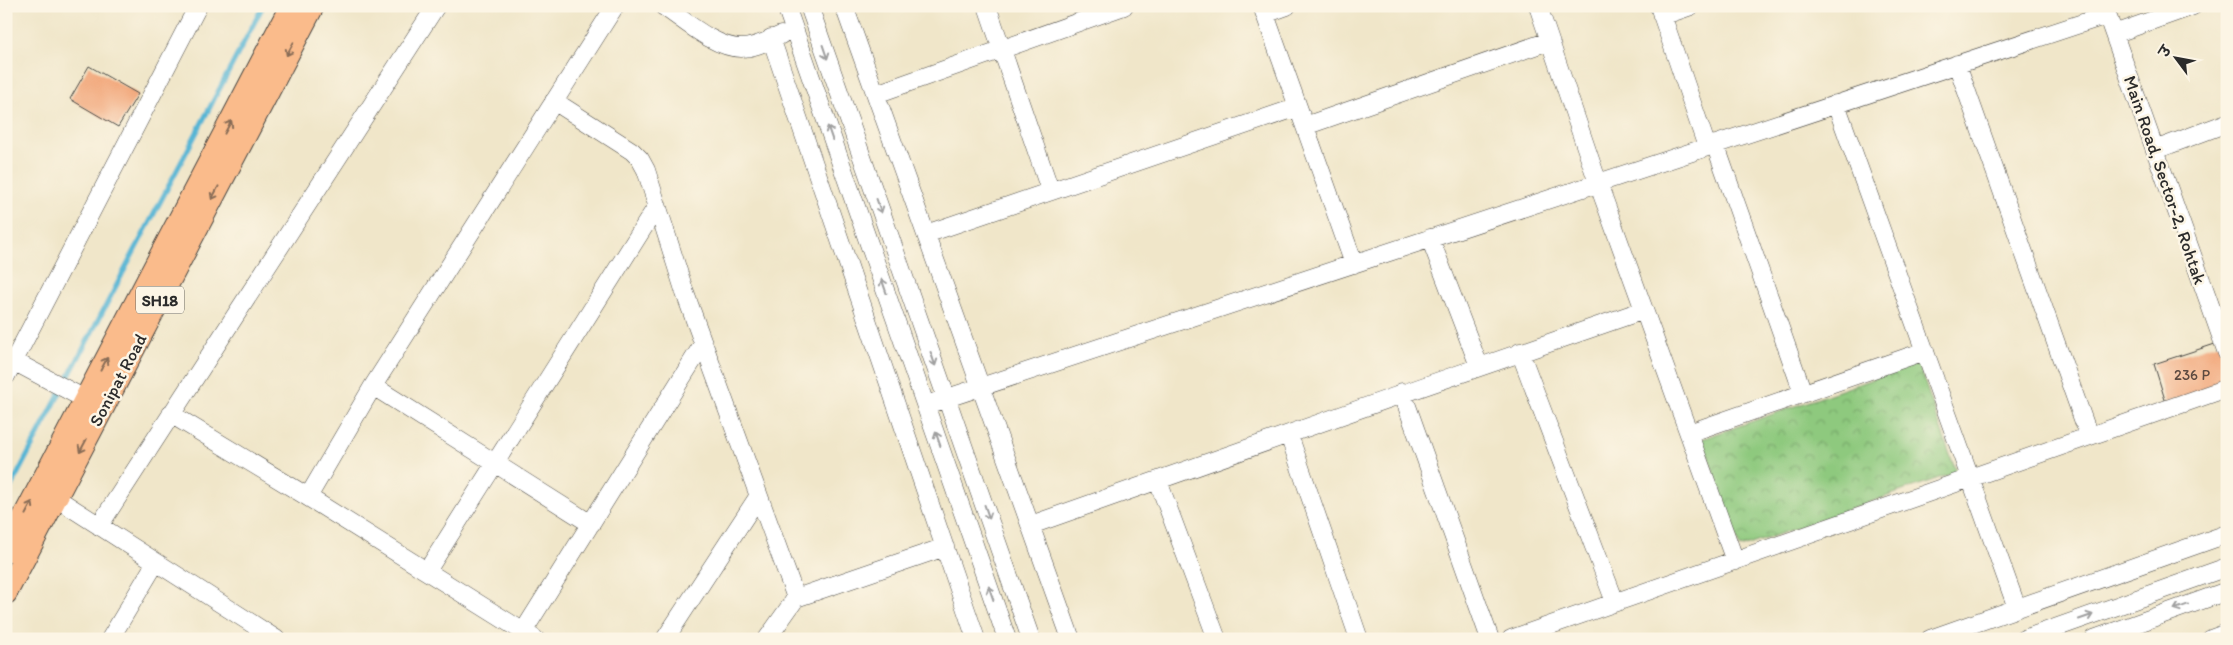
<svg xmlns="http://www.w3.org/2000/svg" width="2233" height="645" viewBox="0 0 2233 645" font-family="Itim,'Playpen Sans Deva',sans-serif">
<defs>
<pattern id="park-crowns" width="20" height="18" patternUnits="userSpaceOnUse" patternTransform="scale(1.25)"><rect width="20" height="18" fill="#8ec97e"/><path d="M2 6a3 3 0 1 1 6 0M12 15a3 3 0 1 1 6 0" fill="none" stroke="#74a367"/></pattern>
</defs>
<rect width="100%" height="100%" fill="#fcf5e5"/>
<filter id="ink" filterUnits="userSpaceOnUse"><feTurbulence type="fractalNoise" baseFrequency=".02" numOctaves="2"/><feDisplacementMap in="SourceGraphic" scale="10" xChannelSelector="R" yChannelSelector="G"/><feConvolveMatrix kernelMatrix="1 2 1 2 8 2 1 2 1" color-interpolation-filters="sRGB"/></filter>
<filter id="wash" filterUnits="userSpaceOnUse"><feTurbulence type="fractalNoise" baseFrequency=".0096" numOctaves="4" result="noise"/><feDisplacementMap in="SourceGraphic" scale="20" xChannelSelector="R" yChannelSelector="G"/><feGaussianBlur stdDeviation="1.12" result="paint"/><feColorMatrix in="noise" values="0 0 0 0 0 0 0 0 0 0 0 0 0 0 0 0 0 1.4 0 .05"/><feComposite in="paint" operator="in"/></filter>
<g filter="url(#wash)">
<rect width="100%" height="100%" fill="#f0e6c9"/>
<path fill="url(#park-crowns)" stroke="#5c7a54" d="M1918 363 1956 472 1740 548 1702 439Z"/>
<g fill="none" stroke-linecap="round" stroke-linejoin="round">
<path stroke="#56b5d4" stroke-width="5" d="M6 496 263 6"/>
</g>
<g id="blocks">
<path fill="#f2a97d" d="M89 66 138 94 118 127 70 99Z
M2218 343 2227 367V384L2166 403 2154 364Z"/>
</g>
</g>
<g filter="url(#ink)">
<use href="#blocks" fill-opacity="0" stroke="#494743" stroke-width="1"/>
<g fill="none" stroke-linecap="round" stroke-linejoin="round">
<defs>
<path id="minor" d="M663 6C684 20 715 48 741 48 755 48 769 40 781 35
M786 6 1007 639
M809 6 1031 639
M844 6 1071 639
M987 6 1050 190
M1262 6 1354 264
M1538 6 1598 183 1735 561
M1659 6 1707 147
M2104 6 2227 353
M1265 14 1287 6
M1662 16 1691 6
M2114 34 2193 6
M771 38 976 639
M1957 64 2089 436
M876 94 1124 6
M554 101 632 151 640 159 646 170 685 293 796 598
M1836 104 2017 608
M1305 126 1549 41
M1715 144 1803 393
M2155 150 2227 123
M926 234 1298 107
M1430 238 1479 366
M1520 352 1615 602
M6 357 96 405
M6 376 198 6
M373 386 591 524
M1402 392 1490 639
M926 405 2107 15
M171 414 308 497 535 639
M1689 433 1925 351
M1289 435 1359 639
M1158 481 1217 639
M308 497 373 386 615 6
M56 498 276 639
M1031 525C1236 453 1439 380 1644 310
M99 526 436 6
M427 571 657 206
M523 632 703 344
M110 639 156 562
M665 639 758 497
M767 639 796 598 945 547
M1511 639 2227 388
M1930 639 2227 534
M2024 639 2227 567
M2094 639 2227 591
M2211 639 2227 633"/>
<path id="major" d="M6 551 291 6
M6 593 313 6"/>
</defs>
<use href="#minor" stroke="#494743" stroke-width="19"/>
<use href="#major" stroke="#494743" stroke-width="24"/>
<use href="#minor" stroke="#fff" stroke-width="18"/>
<use href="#major" stroke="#fabb8b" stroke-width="22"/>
</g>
<defs><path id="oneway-shaft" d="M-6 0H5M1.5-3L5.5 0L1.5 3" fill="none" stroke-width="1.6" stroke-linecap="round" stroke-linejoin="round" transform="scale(1.25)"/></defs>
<g stroke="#886c56">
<use href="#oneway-shaft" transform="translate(290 49) rotate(118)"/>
<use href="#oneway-shaft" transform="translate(228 127) rotate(-62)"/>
<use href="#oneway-shaft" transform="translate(215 193) rotate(118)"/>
<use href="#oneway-shaft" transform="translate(104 364) rotate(-62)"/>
<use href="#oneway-shaft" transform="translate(83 446) rotate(118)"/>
<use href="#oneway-shaft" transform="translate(29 508) rotate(-62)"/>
</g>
<g stroke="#a0a0a0">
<use href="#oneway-shaft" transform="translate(825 52) rotate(71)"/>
<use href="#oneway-shaft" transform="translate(830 133) rotate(-109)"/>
<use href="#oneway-shaft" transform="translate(879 206) rotate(71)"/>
<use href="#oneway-shaft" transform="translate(884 286) rotate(-109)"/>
<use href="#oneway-shaft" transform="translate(933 359) rotate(71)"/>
<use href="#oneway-shaft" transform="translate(938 439) rotate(-109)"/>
<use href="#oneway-shaft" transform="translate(987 512) rotate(71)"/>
<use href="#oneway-shaft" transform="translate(991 593) rotate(-109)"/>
<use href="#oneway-shaft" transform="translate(2181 607) rotate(160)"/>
<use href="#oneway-shaft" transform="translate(2086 617) rotate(-19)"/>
</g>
</g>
<g text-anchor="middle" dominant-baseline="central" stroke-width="5" stroke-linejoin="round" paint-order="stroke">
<g font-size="15" fill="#5d4a40">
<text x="2192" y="375">236 P</text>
</g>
<rect fill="#fcf5e5" stroke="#6a6863" stroke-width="1" x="136" y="286.5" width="48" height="27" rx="4"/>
<g font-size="16" font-weight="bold" fill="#2b2b2b">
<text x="160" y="300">SH18</text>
</g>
<g font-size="18" fill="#2b2b2b" stroke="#fcf5e5">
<text transform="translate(2165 180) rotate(71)">Main Road, Sector-2, Rohtak</text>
<text transform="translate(118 380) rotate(-62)">Sonipat Road</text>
</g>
</g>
<rect width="2233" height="645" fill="none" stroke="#fcf5e5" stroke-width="25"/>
<g transform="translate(2176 58) rotate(302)" stroke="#fcf5e5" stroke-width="4" paint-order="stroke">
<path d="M0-4L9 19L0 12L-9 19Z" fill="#2b2b2b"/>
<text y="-8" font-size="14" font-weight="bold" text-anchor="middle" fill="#2b2b2b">उ</text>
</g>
</svg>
